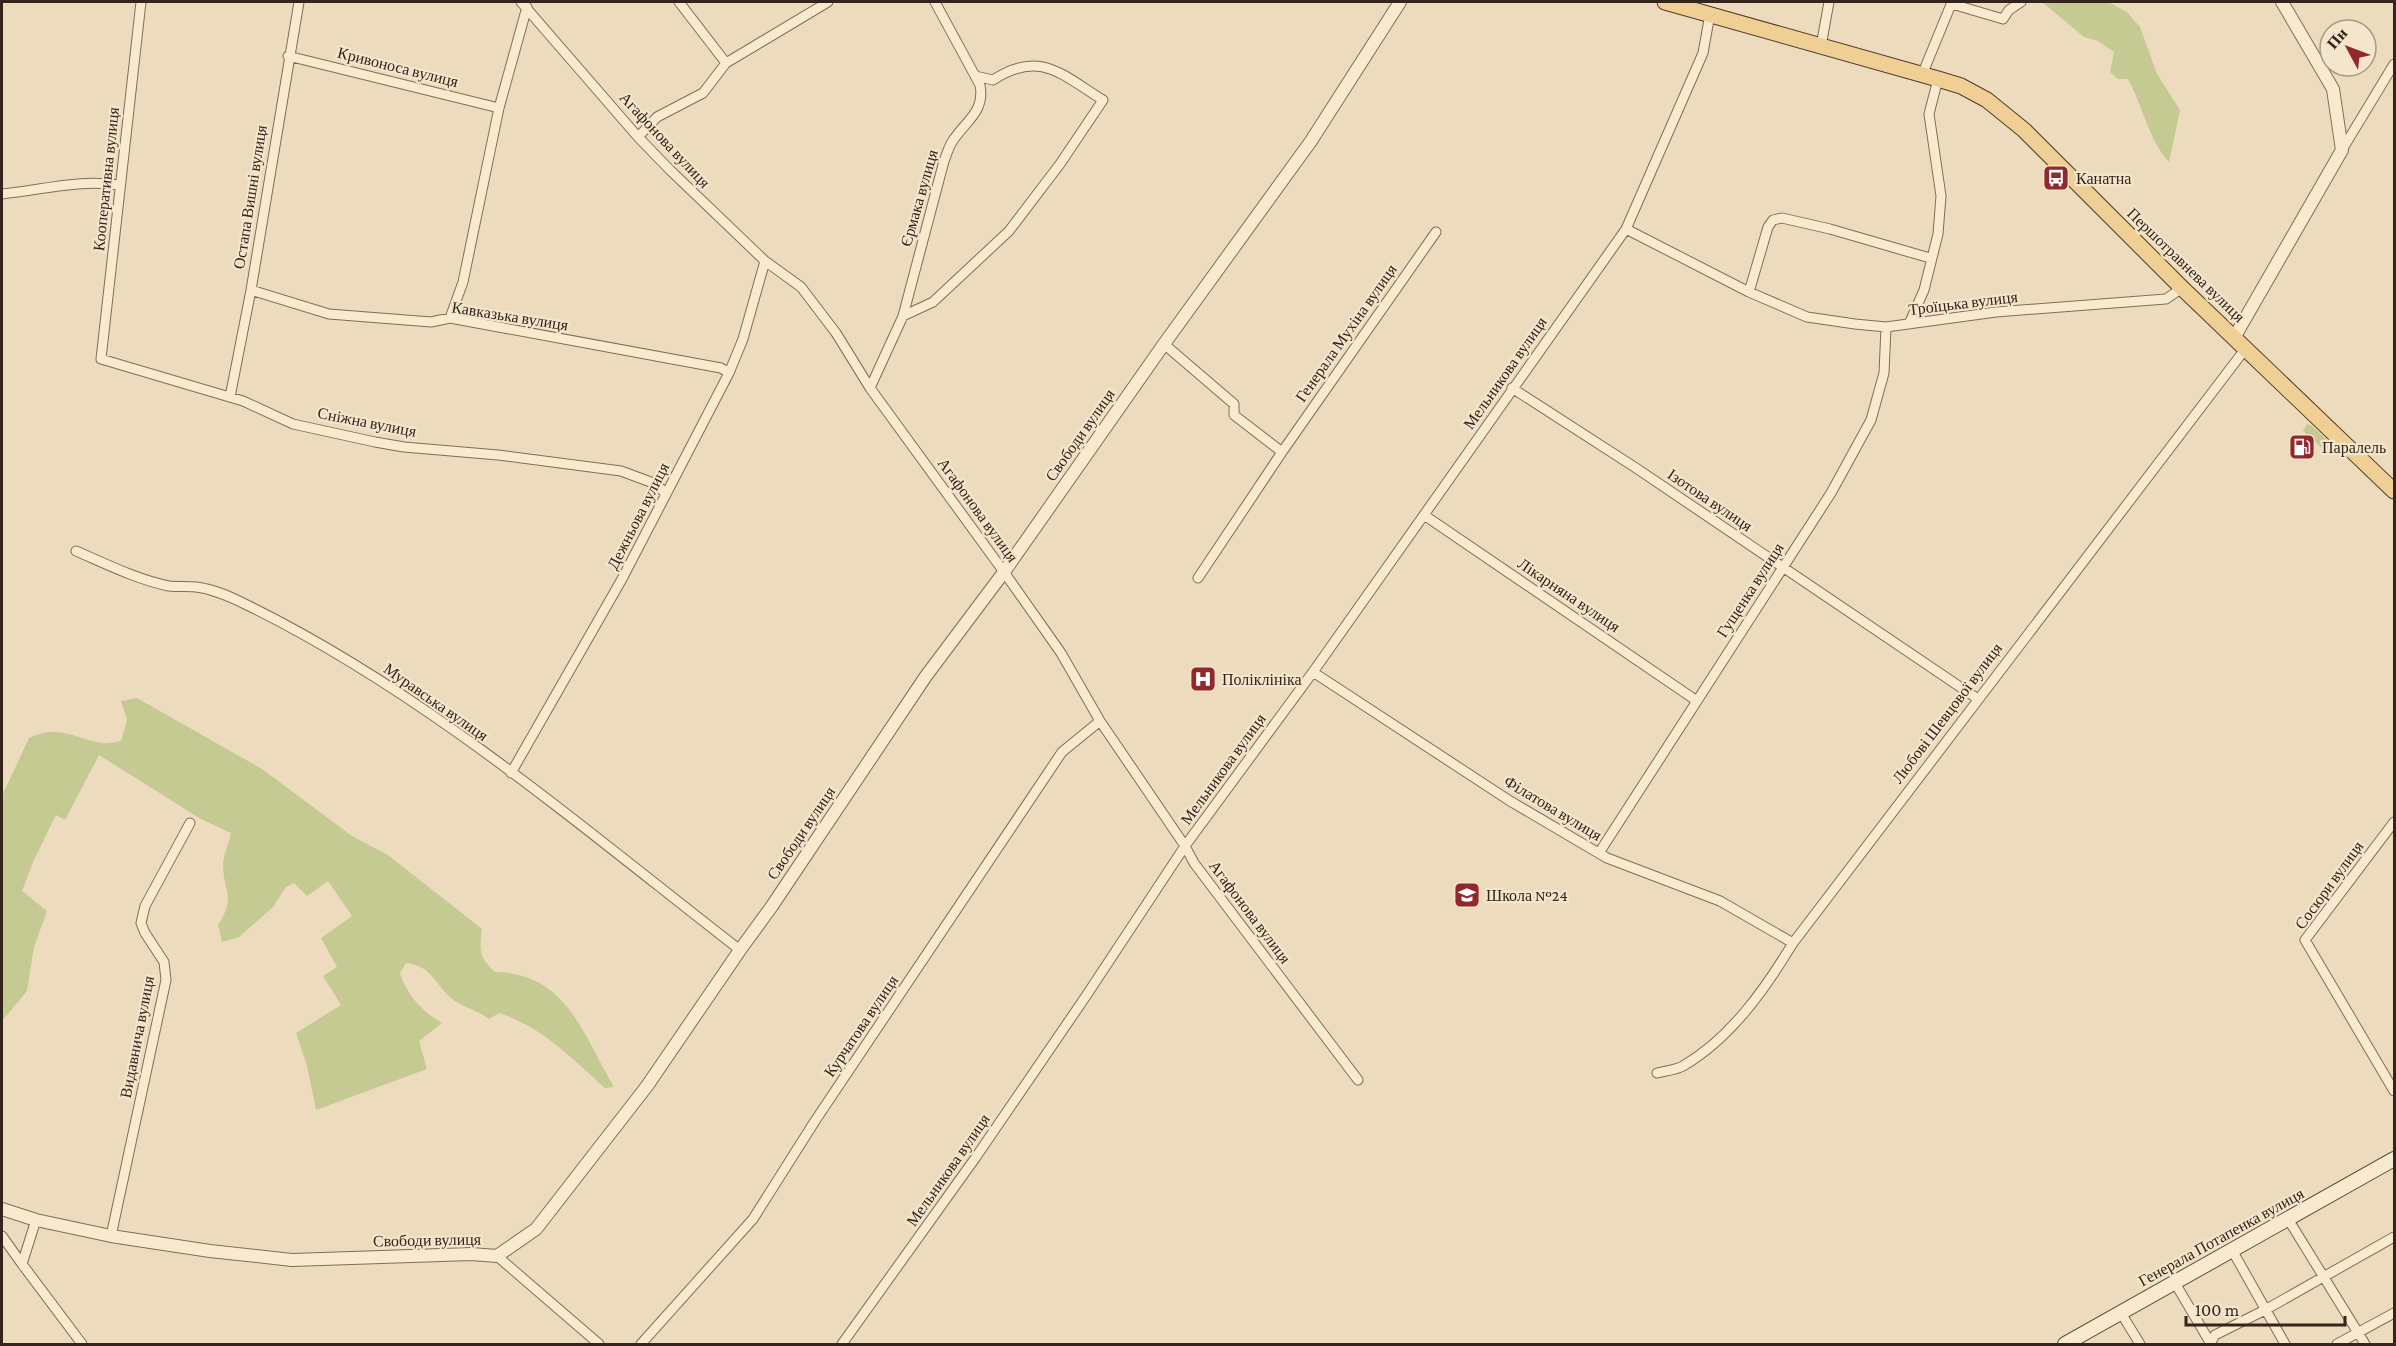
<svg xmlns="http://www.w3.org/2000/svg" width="2396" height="1346" viewBox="0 0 2396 1346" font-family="'Crimson Pro',serif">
<rect width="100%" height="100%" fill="#ecdcbd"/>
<path fill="#c5c992" d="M2042 2H2108L2127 12 2140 27 2157 74 2180 110 2169 162C2148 139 2143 106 2128 79H2118L2110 72 2114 52 2098 41 2084 37Z
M2307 424 2311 425 2329 442V448H2322L2303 431Z
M137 698 262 769 352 836 388 855 482 929C479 951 479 957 495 972 567 973 583 1035 614 1087L605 1088C573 1059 541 1026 499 1013L489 1019C479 1011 466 1008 455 1001 435 987 434 966 406 963L400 973C407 996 422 1011 442 1023L419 1041 427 1069 316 1110 307 1066 296 1033 341 1005 323 976 337 967 321 938 352 916 328 881 307 896 294 883 286 887 273 907 239 937 222 942 218 925C236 897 224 893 223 866 223 856 229 843 231 833L201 819 99 755 65 820 56 815 33 862 22 891 47 911 34 947 27 991 2 1021V796L29 738C60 724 73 738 102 743 108 744 115 742 121 741L127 720 121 701Z"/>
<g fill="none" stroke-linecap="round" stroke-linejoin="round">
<defs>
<path id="minor" d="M141 2 101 359 243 401 293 424 375 442 404 447 498 455 621 471 656 484 666 494
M521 2 638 137 670 170 765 261 801 287 836 333 870 388 1004 572 1061 653 1100 721 1185 846 1194 863 1358 1080
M679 2 726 63
M1952 4 2003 19 2009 10 2021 2
M1821 46 1829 2
M288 56 499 108
M1922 75 1952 2
M638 137 657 117 703 93 726 63 828 2
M2342 150 2394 64
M2 194C42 190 79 179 119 185
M1626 229 1749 292 1807 317 1855 324 1886 327 1996 312 2166 299 2182 288
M251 290 329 314 431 322 450 318 721 368 729 373
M1749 292 1768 227 1773 220 1782 218 1830 229 1930 258
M903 316 933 302 1009 231 1060 164 1103 100C1062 75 1040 49 993 80L975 76
M450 318 463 282 499 108 527 7
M1909 324 1924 290 1938 234 1941 196 1929 114 1938 79
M1164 344 1234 404V415L1282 452
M870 388 903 316 944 161C947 154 949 145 954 139 967 120 985 111 980 85L935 2
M1512 388 1636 468 1978 699
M230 397 251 290 299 2
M1424 515 1697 701
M76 551C104 563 138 580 169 586 178 587 187 586 196 587 214 589 231 597 247 605 425 692 584 829 740 950
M1198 578 1282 452 1436 232
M1313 672 1510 801 1607 858 1720 901 1793 943
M511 773 622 579 729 373 743 339 765 261
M2394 822 2305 940 2394 1091
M1599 853 1831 493 1871 420 1884 373 1886 327
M1657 1073C1665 1071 1676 1070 1683 1066 1731 1038 1765 989 1793 943L2246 348
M2288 1219 2365 1344
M36 1220 22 1264 82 1344
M2 1236 22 1264
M111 1236 166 980 164 962 145 933 141 923 145 906 190 823
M2232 1250 2285 1344
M497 1256 599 1344
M2175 1283 2211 1344
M2121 1313 2140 1344
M641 1344 753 1219 815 1121 1062 752 1100 721
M842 1344 976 1157 1086 996 1185 846 1313 672 1626 229 1703 53 1710 14
M2210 1344 2215 1335 2265 1310 2394 1237
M2337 1344 2394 1313"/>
<path id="tertiary" d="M2234 338 2342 150 2333 89 2282 2
M2 1209 36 1220 111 1236 210 1251 292 1260 471 1254 497 1256 536 1229 647 1086 740 950 772 906 926 676 1004 572 1164 344 1311 141 1400 2"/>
<path id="secondary" d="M2065 1344 2394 1159"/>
<path id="primary" d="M1665 2 1938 79 1961 86 1987 100 2024 130 2182 288 2394 491"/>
</defs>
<use href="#minor" stroke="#836c57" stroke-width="11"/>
<use href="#tertiary" stroke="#836c57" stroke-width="14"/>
<use href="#secondary" stroke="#654d3a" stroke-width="16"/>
<use href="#primary" stroke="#513b2b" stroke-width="17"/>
<use href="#minor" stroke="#f7eacf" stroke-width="9"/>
<use href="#tertiary" stroke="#f7eacf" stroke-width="12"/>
<use href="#secondary" stroke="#f7eacf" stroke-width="14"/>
<use href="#primary" stroke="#f0cf94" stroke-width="15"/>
</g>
<defs>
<symbol id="bus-square" viewBox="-11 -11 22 22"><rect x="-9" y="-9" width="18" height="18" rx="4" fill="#90282e" stroke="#f4e6cc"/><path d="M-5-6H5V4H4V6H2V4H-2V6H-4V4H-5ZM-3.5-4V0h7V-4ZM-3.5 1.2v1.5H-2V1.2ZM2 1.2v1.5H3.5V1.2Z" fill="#fff"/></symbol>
<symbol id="fuel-square" viewBox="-11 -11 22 22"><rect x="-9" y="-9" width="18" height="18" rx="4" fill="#90282e" stroke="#f4e6cc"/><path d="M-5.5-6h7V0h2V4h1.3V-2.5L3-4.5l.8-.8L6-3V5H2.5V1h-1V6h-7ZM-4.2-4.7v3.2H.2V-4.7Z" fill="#fff"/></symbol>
<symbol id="hospital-square" viewBox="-11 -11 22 22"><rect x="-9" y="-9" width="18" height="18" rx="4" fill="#90282e" stroke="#f4e6cc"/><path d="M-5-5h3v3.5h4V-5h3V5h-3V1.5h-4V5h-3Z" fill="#fff"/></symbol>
<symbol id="school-square" viewBox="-11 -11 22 22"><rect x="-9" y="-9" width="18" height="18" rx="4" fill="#90282e" stroke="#f4e6cc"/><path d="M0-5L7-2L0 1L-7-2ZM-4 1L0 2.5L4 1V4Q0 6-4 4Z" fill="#fff"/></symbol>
</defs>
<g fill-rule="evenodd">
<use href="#bus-square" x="2041" y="163" width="30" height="30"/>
<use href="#fuel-square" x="2287" y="432" width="30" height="30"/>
<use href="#hospital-square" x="1188" y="664" width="30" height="30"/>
<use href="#school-square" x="1452" y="880" width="30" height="30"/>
</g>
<g text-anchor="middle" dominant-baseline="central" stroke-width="4.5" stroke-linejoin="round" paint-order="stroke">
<g font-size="16" fill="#33251b" stroke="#f4e6cc">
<text transform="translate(398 67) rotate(14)">Кривоноса вулиця</text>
<text transform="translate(665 140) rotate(47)">Агафонова вулиця</text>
<text transform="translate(106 179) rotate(-84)">Кооперативна вулиця</text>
<text transform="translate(250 197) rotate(-81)">Остапа Вишні вулиця</text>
<text transform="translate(919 198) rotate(-74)">Єрмака вулиця</text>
<text transform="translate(2186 265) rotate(44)">Першотравнева вулиця</text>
<text transform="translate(1963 303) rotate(-7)">Троїцька вулиця</text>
<text transform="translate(510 316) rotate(9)">Кавказька вулиця</text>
<text transform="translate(1346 333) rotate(-55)">Генерала Мухіна вулиця</text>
<text transform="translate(1505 373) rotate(-55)">Мельникова вулиця</text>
<text transform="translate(367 422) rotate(11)">Сніжна вулиця</text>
<text transform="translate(1080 435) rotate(-55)">Свободи вулиця</text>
<text transform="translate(1710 500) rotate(34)">Ізотова вулиця</text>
<text transform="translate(978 510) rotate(54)">Агафонова вулиця</text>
<text transform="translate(638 516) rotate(-63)">Дежньова вулиця</text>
<text transform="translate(1750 590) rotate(-57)">Гущенка вулиця</text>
<text transform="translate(1569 595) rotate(34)">Лікарняна вулиця</text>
<text transform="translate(436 702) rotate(35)">Муравська вулиця</text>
<text transform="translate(1947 713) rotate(-53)">Любові Шевцової вулиця</text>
<text transform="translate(1223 769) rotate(-54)">Мельникова вулиця</text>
<text transform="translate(1553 808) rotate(31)">Філатова вулиця</text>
<text transform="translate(801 833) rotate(-56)">Свободи вулиця</text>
<text transform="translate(2329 885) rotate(-54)">Сосюри вулиця</text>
<text transform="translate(1250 912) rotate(53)">Агафонова вулиця</text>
<text transform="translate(861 1026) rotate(-56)">Курчатова вулиця</text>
<text transform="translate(137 1037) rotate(-79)">Видавнича вулиця</text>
<text transform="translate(948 1170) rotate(-55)">Мельникова вулиця</text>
<text transform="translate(2221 1237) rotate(-29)">Генерала Потапенка вулиця</text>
<text transform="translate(427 1240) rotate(-1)">Свободи вулиця</text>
</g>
<g font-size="16" fill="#33251b" stroke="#f4e6cc" text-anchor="start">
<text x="2076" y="178">Канатна</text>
<text x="2322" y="447">Паралель</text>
<text x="1222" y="679">Поліклініка</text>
<text x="1486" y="895">Школа №24</text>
</g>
</g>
<rect width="2396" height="1346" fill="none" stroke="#33251b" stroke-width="6"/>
<g transform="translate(2348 48) rotate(311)"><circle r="28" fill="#f4e6cc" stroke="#a79985" stroke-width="1.5"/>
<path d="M0-4.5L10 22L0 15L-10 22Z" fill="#90282e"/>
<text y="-9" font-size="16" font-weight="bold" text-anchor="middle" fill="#33251b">Пн</text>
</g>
<path d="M2186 1316v9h159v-9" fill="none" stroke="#33251b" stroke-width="3"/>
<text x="2195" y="1316" font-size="18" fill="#33251b" stroke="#f4e6cc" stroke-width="4.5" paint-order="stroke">100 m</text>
</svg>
